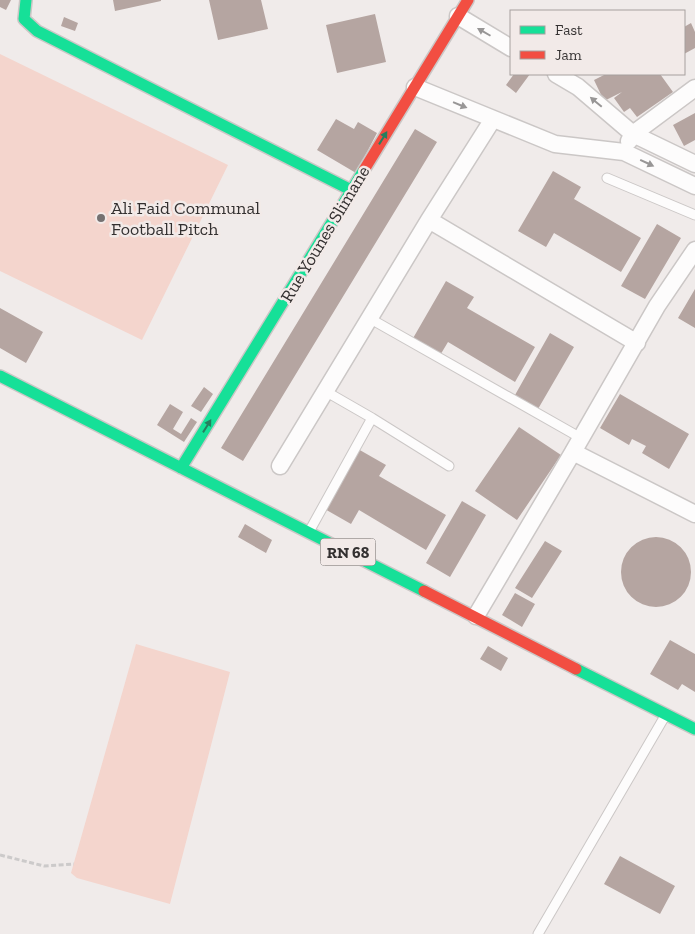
<svg xmlns="http://www.w3.org/2000/svg" width="695" height="934" viewBox="0 0 695 934" font-family="'Zilla Slab',serif">
<rect width="100%" height="100%" fill="#f0ebea"/>
<path fill="#f4d5cd" d="M0 54 228 165 142 340 0 271Z
M136 644 230 672 170 904 77 878 71 873Z"/>
<path fill="#b5a5a1" d="M0 0H11L6 10 0 7Z
M113 0H161V1L115 11Z
M209 0H261L268 29 218 40Z
M375 14 386 62 337 73 326 25Z
M64 17 78 23 75 31 61 26Z
M691 23 695 32V48L684 54V27Z
M514 74H530L516 93 506 85Z
M606 74H660L673 92 637 117 630 108 624 112 614 98 622 92 604 101 594 80Z
M695 113V140L684 146 673 125Z
M336 119 354 129 358 122 377 133 356 173 317 150Z
M415 129 437 142 243 461 221 448Z
M553 171 581 187 574 199 641 238 621 272 554 233 546 247 518 231Z
M657 224 681 238 645 299 621 286Z
M446 281 474 297 467 308 535 347 515 382 448 342 439 357 412 340Z
M695 289V328L678 318Z
M0 308 43 332 26 363 0 348Z
M550 333 574 347 538 409 515 395Z
M204 387 213 394 201 412 191 406Z
M620 394 689 434 669 469 642 453 646 446 632 439 629 445 600 428Z
M170 404 183 412 173 429 181 434 191 418 197 422 184 442 157 425Z
M519 427 561 455 517 520 475 491Z
M358 449 386 465 379 476 446 515 426 550 359 510 351 524 323 508Z
M462 501 486 515 450 577 426 563Z
M245 524 272 540 266 553 238 537Z
M621 572a35 35 0 1 1 70 0a35 35 0 1 1-70 0Z
M545 541 562 551 532 598 515 588Z
M515 593 535 604 522 627 502 615Z
M670 640 695 654V692L682 684 678 690 650 674Z
M488 646 508 658 501 671 480 659Z
M620 856 675 886 660 914 604 884Z"/>
<g fill="none" stroke-linecap="round" stroke-linejoin="round">
<defs>
<path id="lane" d="M607 178 695 215
M369 318 581 438
M372 418 449 466
M310 530 372 418 325 391
M538 934 665 716"/>
<path id="street" d="M458 16 511 48
M556 74 578 87 633 134 695 164
M415 87 555 144 624 152 695 186
M629 141 633 134 695 88
M429 220 637 343
M573 452 657 306 695 250
M280 466 429 220 493 119
M476 616 573 452 695 514"/>
<path id="fast" d="M26 0 24 19 37 31 351 190
M0 376 424 591
M181 468 364 170
M576 669 695 729"/>
<path id="jam" d="M364 170 468 0
M424 591 576 669"/>
</defs>
<use href="#lane" stroke="#cbc7c6" stroke-width="11"/>
<use href="#street" stroke="#cbc7c6" stroke-width="19"/>
<use href="#fast" stroke="#cbc7c6" stroke-width="14"/>
<use href="#jam" stroke="#cbc7c6" stroke-width="14"/>
<path stroke="#cccaca" stroke-width="3" stroke-dasharray="5 2.5" stroke-linecap="butt" d="M0 855 44 866 74 864"/>
<use href="#lane" stroke="#fdfcfc" stroke-width="9"/>
<use href="#street" stroke="#fdfcfc" stroke-width="16"/>
<use href="#fast" stroke="#16e098" stroke-width="11"/>
<use href="#jam" stroke="#f24e42" stroke-width="11"/>
</g>
<defs><path id="oneway-solid" d="M-6-.8H1V-3.2L6.5 0L1 3.2V.8H-6Z" transform="scale(1.25)"/></defs>
<g fill="#989696">
<use href="#oneway-solid" transform="translate(484 32) rotate(-150)"/>
<use href="#oneway-solid" transform="translate(596 102) rotate(-140)"/>
<use href="#oneway-solid" transform="translate(460 105) rotate(22)"/>
<use href="#oneway-solid" transform="translate(647 163) rotate(25)"/>
</g>
<g fill="#267f5f">
<use href="#oneway-solid" transform="translate(383 138) rotate(-58)"/>
<use href="#oneway-solid" transform="translate(207 426) rotate(-58)"/>
</g>
<circle fill="#757171" stroke="#f2eae8" stroke-width="2" cx="101" cy="218" r="5"/>
<g text-anchor="middle" dominant-baseline="central" stroke-width="5" stroke-linejoin="round" paint-order="stroke">
<rect fill="#f2eae8" stroke="#6c6867" stroke-width="1" x="320.5" y="538.5" width="55" height="27" rx="4"/>
<g font-size="16" font-weight="bold" fill="#333030">
<text x="348" y="552">RN 68</text>
</g>
<g font-size="18" fill="#333030" stroke="#f2eae8" text-anchor="start">
<text x="111" y="208">Ali Faid Communal<tspan x="111" dy="21">Football Pitch</tspan></text>
</g>
<g font-size="18" fill="#333030" stroke="#f2eae8">
<text transform="translate(325 234) rotate(-59)">Rue Younes Slimane</text>
</g>
</g>
<rect x="510" y="10" width="175" height="65" fill="#f2eae8" stroke="#a6a09e"/>
<rect x="520" y="26" width="25" height="8" fill="#16e098" stroke="#a6a09e"/>
<text x="555" y="35" font-size="15" fill="#333030">Fast</text>
<rect x="520" y="51" width="25" height="8" fill="#f24e42" stroke="#a6a09e"/>
<text x="555" y="60" font-size="15" fill="#333030">Jam</text>
</svg>
